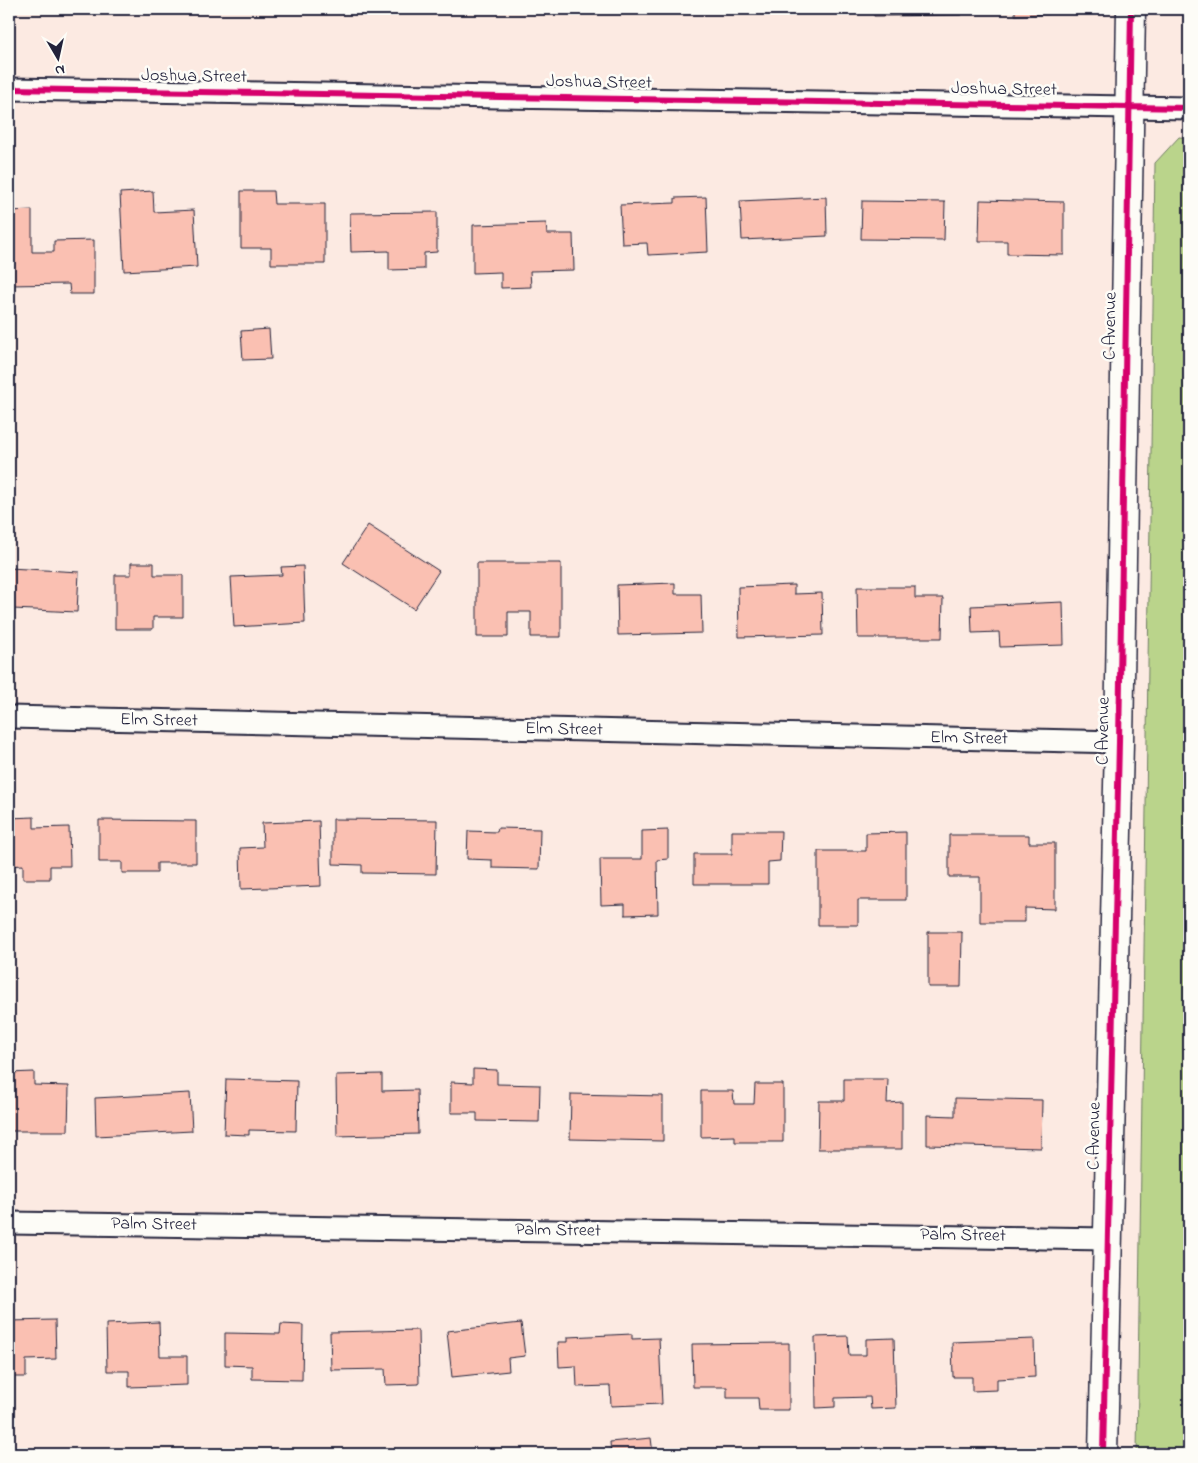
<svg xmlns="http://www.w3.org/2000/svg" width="1198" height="1463" viewBox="0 0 1198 1463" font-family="'Indie Flower',sans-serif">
<rect width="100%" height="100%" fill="#fceae2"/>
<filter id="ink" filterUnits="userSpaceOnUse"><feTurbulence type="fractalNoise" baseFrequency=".02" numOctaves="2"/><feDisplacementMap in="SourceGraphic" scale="10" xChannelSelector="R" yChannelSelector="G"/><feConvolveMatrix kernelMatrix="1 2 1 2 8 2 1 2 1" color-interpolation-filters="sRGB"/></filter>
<g filter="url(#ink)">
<path fill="#bad48b" stroke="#6e7b63" d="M1179 137 1189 138V1454H1137L1155 163Z"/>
<path fill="#fac0b2" stroke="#22223b" d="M627 9H707V12H627Z
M873 9H960L961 15 874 16Z
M1015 9H1049V14L1015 15Z
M153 191 154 212 194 210 197 267 124 271 120 193Z
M241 191H273L274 204H325V264H271V248H241Z
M706 197 708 252 648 255 647 243 622 244 620 205 675 203V198Z
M826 197 827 236 742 240 740 201Z
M980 200 1064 202V255L1007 254V241H979Z
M862 201 945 202 944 240 861 239Z
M32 210V252H54V241L94 240V294H70L69 284 9 285V211Z
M437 212V252L424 253V269L389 270V251L351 252 350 213Z
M546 223 547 234H573L574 270 530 271 531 287 501 288V272L473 273V225Z
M269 329 271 359 243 360 241 331Z
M368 525 439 571 414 609 343 563Z
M131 563H154V575H183V617H153V629H115V575H131Z
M477 563H561V637H531V612H508V637H477Z
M303 566 305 623 234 627 231 577 282 575 281 567Z
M9 568 79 572 77 612 13 609 12 620 9 619Z
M675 583V594H701L702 633 618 635 617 585Z
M794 585V594L822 593 823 635 739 637 738 587Z
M857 587H915V598H943L942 638H858Z
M1063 602 1064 645 1000 647 999 632 972 633 971 606Z
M34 817V828L69 827 70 866H50V879H23V865L9 866V818Z
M333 819 437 820 436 874 362 873V865L333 864Z
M99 820 196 821V863H157V873H122V862H99Z
M319 821 321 886 241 889 240 848 263 847 262 823Z
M498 828 540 829 539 869 492 868V860L467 859 468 831 497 832Z
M668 830V859L657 860 658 914 625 915V904L601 905 600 859H642V831Z
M732 831H781L780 861 768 862V884H694V854H732Z
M906 832V900H858V925H818V851H866V833Z
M949 835H1029V843H1055V909L1025 908V922H980V877H949Z
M928 932H962L961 987H928Z
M473 1069 497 1070V1084L540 1085 539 1122 477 1121V1113H451V1082L473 1083Z
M34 1072V1085L69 1086 68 1131H9V1073Z
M382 1074V1091L417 1090 418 1134 337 1136 336 1075Z
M226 1079 297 1081 296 1131 249 1130V1135L224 1134Z
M844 1079H888L887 1103 902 1102V1149H818L819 1101H844Z
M755 1084H783V1142H735V1136L701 1137V1091H733L734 1104H754Z
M190 1093 192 1131 96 1136 95 1098Z
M571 1094 663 1096V1141L570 1139Z
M955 1098 1042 1100 1041 1148 927 1145V1115L955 1116Z
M55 1320 56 1359 26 1360V1377H9V1321Z
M159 1322 160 1356H187V1385L129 1387V1371H107L106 1324Z
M521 1323 525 1356 508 1358 509 1371 452 1377 447 1331Z
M281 1324 303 1325 302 1380 252 1379V1366L225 1365V1333L280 1334Z
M418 1330 419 1384 386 1385 385 1369 331 1370 330 1332Z
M632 1334V1339L659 1338 662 1404 611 1406 610 1386 577 1387 576 1366 559 1367 558 1342H568V1337Z
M848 1336 849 1355H866V1339L894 1338 896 1408 871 1409 870 1397 835 1398V1407L816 1408 815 1337Z
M1034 1339 1035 1377 997 1379V1390L972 1391V1377H953L952 1342Z
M789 1343V1410H759L758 1398H727V1387H693L692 1344Z
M651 1438 653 1454H611L610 1442Z"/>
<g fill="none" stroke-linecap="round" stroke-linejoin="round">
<defs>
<path id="street" d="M9 89 1189 108
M9 717 1119 742
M9 1223 1108 1239"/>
<path id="secondary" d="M1103 1454 1119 742 1131 9"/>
</defs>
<use href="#street" stroke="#22223b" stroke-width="25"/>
<use href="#secondary" stroke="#22223b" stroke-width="31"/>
<use href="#street" stroke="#fdfcf7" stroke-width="21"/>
<use href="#secondary" stroke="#fdfcf7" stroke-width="28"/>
<defs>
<path id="cycleway" d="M9 89 1189 108
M1103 1454 1119 742 1131 9"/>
</defs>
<use href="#cycleway" stroke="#fdfcf7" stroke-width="9"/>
<use href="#cycleway" stroke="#d6006c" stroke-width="6"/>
</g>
</g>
<g text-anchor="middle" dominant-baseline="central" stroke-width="5" stroke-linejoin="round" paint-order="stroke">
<g font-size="18" fill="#22223b" stroke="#fdfcf7">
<text transform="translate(194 77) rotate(1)">Joshua Street</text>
<text transform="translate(599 83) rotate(1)">Joshua Street</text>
<text transform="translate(1004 90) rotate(1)">Joshua Street</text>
<text transform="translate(1111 326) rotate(-89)">C Avenue</text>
<text transform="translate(159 721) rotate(1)">Elm Street</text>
<text transform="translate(564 730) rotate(1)">Elm Street</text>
<text transform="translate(1104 731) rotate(-89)">C Avenue</text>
<text transform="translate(969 739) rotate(1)">Elm Street</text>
<text transform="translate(1095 1136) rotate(-89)">C Avenue</text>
<text transform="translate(154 1225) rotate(1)">Palm Street</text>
<text transform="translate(558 1231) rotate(1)">Palm Street</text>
<text transform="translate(963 1236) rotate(1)">Palm Street</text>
</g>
</g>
<rect width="1198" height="1463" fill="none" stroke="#fdfcf7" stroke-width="30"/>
<rect x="15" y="15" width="1168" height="1433" fill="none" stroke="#22223b" stroke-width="2" filter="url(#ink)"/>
<g transform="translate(58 58) rotate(171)" stroke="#fdfcf7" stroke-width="4" paint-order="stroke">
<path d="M0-4L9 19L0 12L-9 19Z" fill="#22223b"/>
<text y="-8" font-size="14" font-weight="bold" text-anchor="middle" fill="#22223b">N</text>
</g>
</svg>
